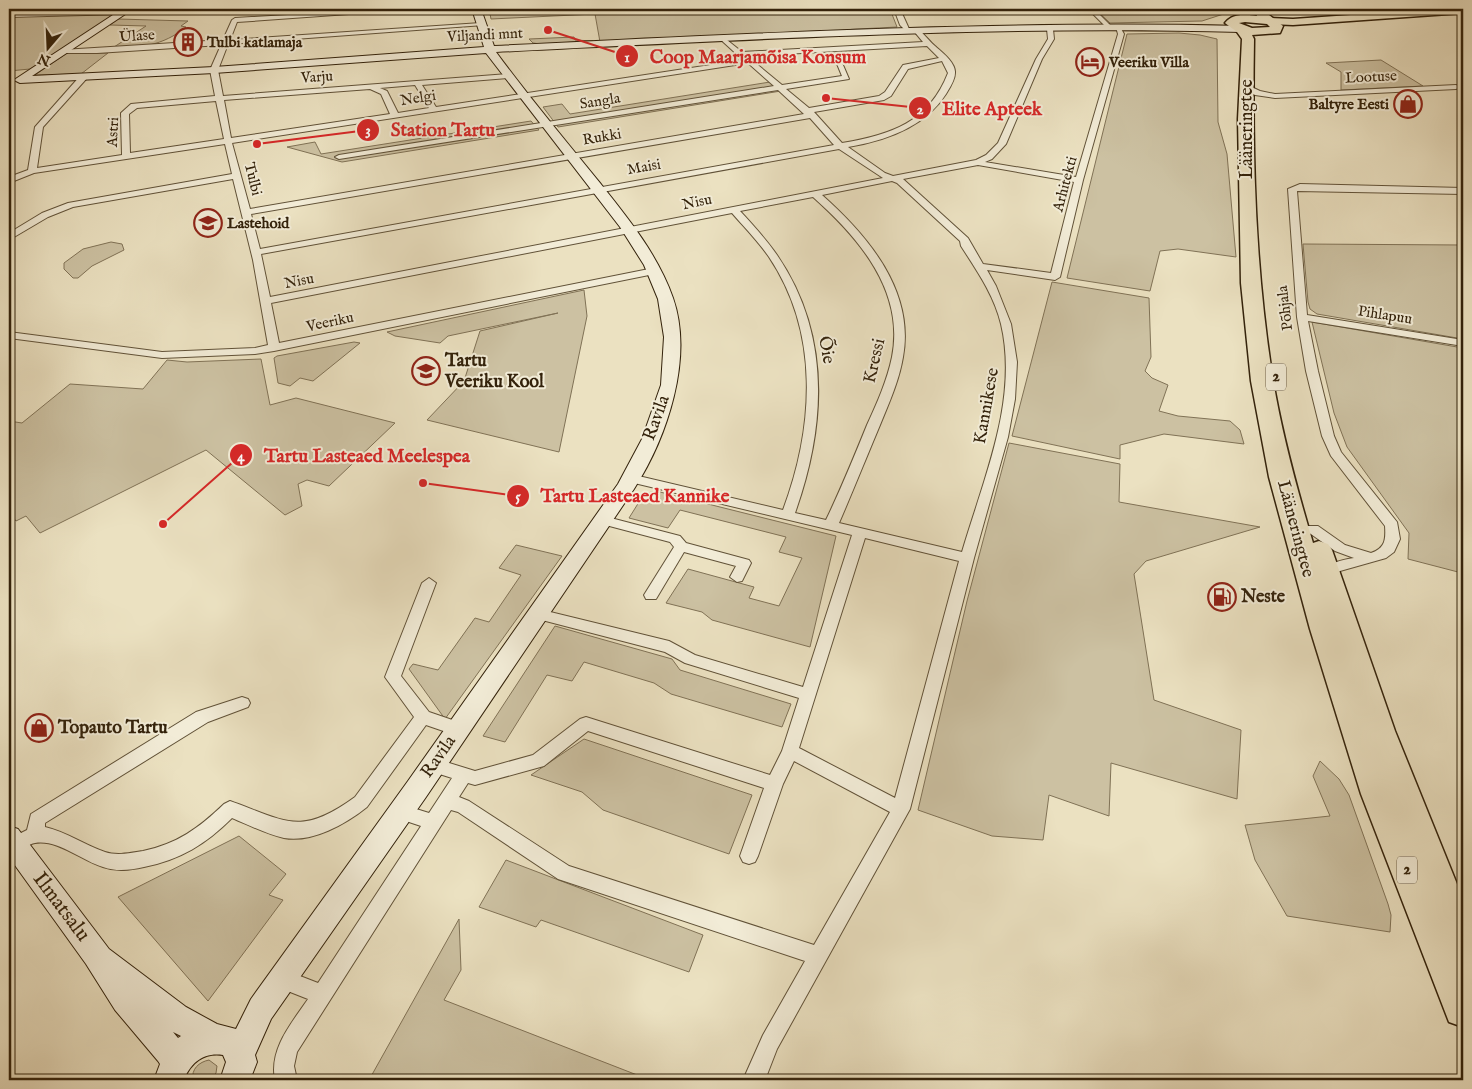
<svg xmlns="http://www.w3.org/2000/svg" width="1472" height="1089" viewBox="0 0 1472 1089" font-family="'IM FELL English',serif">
<rect width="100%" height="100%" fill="#ebe1c1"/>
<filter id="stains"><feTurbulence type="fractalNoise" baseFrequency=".004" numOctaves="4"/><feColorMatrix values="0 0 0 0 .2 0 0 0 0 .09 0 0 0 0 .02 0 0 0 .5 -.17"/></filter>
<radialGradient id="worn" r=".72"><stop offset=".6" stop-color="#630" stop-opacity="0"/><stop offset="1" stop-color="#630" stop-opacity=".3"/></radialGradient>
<path fill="#ccc1a2" stroke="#807256" d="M489 9H890L897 27 600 42 595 14 491 19Z
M1095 9H1239L1202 21 1110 23Z
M111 14 113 16 30 69 9 71V17Z
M118 19 188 21 181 26 186 27C163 46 139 48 111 49L146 26 110 25Z
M1179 33 1200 35 1217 39 1218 122 1227 154 1236 257 1178 249 1160 251 1150 291 1067 278 1127 34Z
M574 37 575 40 593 41 541 44 533 43 529 39Z
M67 53H108L81 74 35 75Z
M1381 60 1423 86 1341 90V72L1326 63Z
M770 82 781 91 558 127 543 107 562 104 570 114Z
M531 121 539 130 342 162 287 147 315 142 321 154Z
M111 242 122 244 124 250 92 266 78 278H73L64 269V263L83 249Z
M1303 244 1463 245V339L1317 314 1310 309 1308 302Z
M1052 282 1149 298 1151 357 1145 371 1152 378 1168 385 1159 411 1178 416 1230 421 1240 430 1244 444 1164 434 1120 445V459L1012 436Z
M584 290 587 316 559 452 427 420 464 381 480 331 558 313 448 336 440 343 395 336 387 332Z
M1312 322 1463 348V540L1458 572 1408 559 1409 533 1347 447 1334 413Z
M354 342 360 343 313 381 300 378 290 386 278 383 274 358 277 356Z
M261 359 270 405 296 398 395 423 329 486 307 480 298 484 302 506 285 515 206 450 40 533 26 516 16 521 9 512V421L22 423 70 384 143 389 167 360 187 362Z
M1009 443 1120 464 1119 502 1260 527 1146 561 1134 574 1154 700 1241 730 1237 799 1111 763 1109 816 1049 795 1043 840 992 836 918 810 967 601Z
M656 491 836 536 810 647 712 620 702 612 666 603 688 569 754 587 749 598 779 606 802 558 779 552 786 537 680 510 668 528 629 518 644 494Z
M516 545 562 556 445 719 409 669 413 664 438 670 475 618 489 622 521 575 499 568Z
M555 626 672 659 680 670 791 704 782 727 671 694 654 683 584 662 572 681 547 675 505 742 483 736Z
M584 739 752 795 729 854 603 810 582 792 531 775Z
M1320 761 1339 779 1349 795 1388 904 1391 915 1390 932 1287 916 1255 860 1245 825 1330 816 1313 776Z
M239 836 286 874 269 895 283 900 208 1001 118 897Z
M506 860 703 935 689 972 541 920 536 927 479 907Z
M459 919 461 970 444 1000 650 1080H369Z
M209 1060 217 1066 216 1073 211 1080H193C191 1069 199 1062 209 1060Z"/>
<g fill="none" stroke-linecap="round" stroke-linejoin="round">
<defs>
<path id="street" d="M389 9H419L237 22 230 40 481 23 484 25 228 44 218 70 223 96 508 74 512 76 508 78 422 85 436 107 743 60 720 39 722 36 742 52 923 42 913 30 916 28C923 32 929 41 935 46 942 52 956 63 955 73 955 80 949 89 946 94 925 127 885 141 848 147L885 173 893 176 976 160 986 155 998 143 1036 59 1048 39 1047 29 1050 27 1053 29 1054 39 1042 59 1006 144 992 159 985 162 1076 177 1118 34 1116 27H1120L1124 34 1083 180 1060 277 1055 280 987 270 996 286 1011 324 1017 362 1015 399 1008 437 974 558 910 809 777 1049 765 1080H743L763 1035 805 961 558 879 458 812 451 810 297 1052 294 1066 297 1080H275C269 1049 291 1024 308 999L275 986 272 979 275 972 282 969 318 983 421 826 394 817 391 812 394 807 400 804 429 813 452 778 427 770 425 765 427 760 433 758 475 771 533 755 580 719 586 717 770 775 782 751 799 698 685 663 665 652 538 619 533 618 531 614 533 610 538 609 669 641 695 655 803 687 852 535 630 482 624 478 630 474 783 510C814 427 820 333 769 257 758 241 744 227 732 213L271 303 279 343 654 268 659 271 654 274 274 351 255 354 162 358 9 338V332L162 352 255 348 268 345 253 260 233 179 73 207 48 217 9 240V233L42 213 68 203 232 174 225 144 34 173 9 183V177L28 170 35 127 81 75 88 77 43 127 37 168 122 155 121 113 131 104 215 96 210 70 221 45 97 53H64L62 50 223 40 232 20 235 18ZM927 46 939 58 903 65 885 92 879 96 809 108 786 89 849 79 840 58 835 59 842 76 782 85 747 56ZM942 61 948 73C929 122 891 135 842 143L814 112 884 100 891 96 908 69ZM748 63 774 86 339 155 335 157 339 159 778 90 804 114 250 209 232 143ZM415 85 429 108 398 113 387 91 380 88ZM370 89 381 94 390 114 231 138 224 100ZM216 101 224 139 130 153 129 114 137 108ZM810 118 834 145 260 249 251 214ZM839 149 883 178 270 297 261 254ZM978 165 1074 182 1051 273 983 264 968 238 903 179ZM892 181 897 183 960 241 961 246C977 271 994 295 1001 324 1019 400 983 480 962 552L839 523C853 491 866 458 880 425 889 403 899 381 903 357 915 291 868 236 822 195ZM813 197C859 238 905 291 892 357 887 381 877 403 867 425 854 457 841 489 826 520L795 513C826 426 831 334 777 255 766 239 753 225 740 211ZM865 538 959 561 895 798 799 748ZM588 731 764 788 740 856 743 862 749 864 755 862 758 856 783 784 794 761 890 812 814 945 569 866 469 801 459 797 468 783 475 785 544 766Z
M894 9H900L910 31H906L900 25Z
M1088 9H1094L1112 27V29H1108Z
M126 11 124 14 9 17V13Z
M1245 84 1260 91 1275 94 1456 85 1460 87 1456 89 1275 98 1255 95 1242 88 1241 86Z
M1300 184 1463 188V194L1297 191 1307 315 1463 340V346L1308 321 1318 371 1334 436 1341 452 1397 522 1400 539 1394 552 1386 558 1340 571 1326 579 1321 578 1319 574C1326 563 1342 560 1354 558L1335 551 1308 532 1306 529 1308 526H1318L1345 545 1371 553C1385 548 1386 540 1385 526L1331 456 1322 436 1306 371 1297 317 1288 189Z
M603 516 680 536 686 543 749 560 751 563 742 581 737 582 730 577 736 566 684 552 656 599H646L644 595 674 547 670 542 598 523 596 520Z
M429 578 436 583 401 676 429 712 464 724 466 729 464 734 458 736 426 725 367 807C346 824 312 843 284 838 266 834 249 825 232 818 206 844 180 860 144 867 130 870 117 872 103 867 82 861 58 839 35 843 29 844 22 850 15 853L9 851V839L27 830 31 814 196 712 242 697 248 699 250 703 248 707 208 722 45 823V827C67 832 84 845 105 852 117 856 130 853 143 851 177 844 199 828 224 804L230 801C286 821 300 837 355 797L414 717 385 677 422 583Z"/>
<path id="secondary" d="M122 9H133L32 76 214 67 484 47 472 9H481L494 46C743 34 992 20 1241 26L1246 29 1241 32C992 25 744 40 496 52 529 97 565 140 600 183 628 218 658 255 673 298 694 358 667 438 634 489L426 797 271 1019 255 1055 257 1062 250 1080H220L226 1062 223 1055C204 1052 190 1063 184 1080H154L160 1064 158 1061 115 1010 86 964 9 857V826L18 829 109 949 186 1007 217 1024 236 1029 251 999 408 781 618 484 642 439 661 385 664 337 658 299 644 265 620 227 486 53 214 73 20 83 14 80ZM173 1032 181 1036 178 1038Z"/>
<path id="primary" d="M1437 9H1463V13L1293 25 1269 24 1264 21 1269 18 1293 19Z"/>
<path id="highway" d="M1254 9H1266L1269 15 1283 26 1280 33 1252 35 1254 39C1252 153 1255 268 1273 380 1282 435 1297 489 1313 543L1319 541 1328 544 1332 550 1395 731 1463 899V1027L1449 1022 1361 794 1310 629 1269 477 1251 381 1241 283 1238 119 1242 39 1237 32 1225 23C1233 13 1246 14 1257 16ZM1245 22 1267 24 1270 27 1252 28 1239 23Z"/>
</defs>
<use href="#street" stroke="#615238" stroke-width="2"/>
<use href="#secondary" stroke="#33220b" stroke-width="2"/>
<use href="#primary" stroke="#33220b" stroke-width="3"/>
<use href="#highway" stroke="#33220b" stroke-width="3"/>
<use href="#street" fill="#f2ecd7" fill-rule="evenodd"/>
<use href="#secondary" fill="#f2ecd7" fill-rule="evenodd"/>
<use href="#primary" fill="#ebe1c1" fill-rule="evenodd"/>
<use href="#highway" fill="#ebe1c1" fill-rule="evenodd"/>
</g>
<defs>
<symbol id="building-ring" viewBox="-11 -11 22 22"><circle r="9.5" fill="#f2ecd7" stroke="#8f2418" stroke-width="1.5"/><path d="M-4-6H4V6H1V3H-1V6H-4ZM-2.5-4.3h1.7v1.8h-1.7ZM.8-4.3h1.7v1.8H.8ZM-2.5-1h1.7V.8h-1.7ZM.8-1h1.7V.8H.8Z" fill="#8f2418"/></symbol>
<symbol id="hotel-ring" viewBox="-11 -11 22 22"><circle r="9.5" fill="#f2ecd7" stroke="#8f2418" stroke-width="1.5"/><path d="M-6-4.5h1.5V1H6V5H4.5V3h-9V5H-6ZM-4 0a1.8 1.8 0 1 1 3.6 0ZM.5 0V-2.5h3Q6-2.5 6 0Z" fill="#8f2418"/></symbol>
<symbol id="shop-ring" viewBox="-11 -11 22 22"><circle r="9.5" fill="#f2ecd7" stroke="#8f2418" stroke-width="1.5"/><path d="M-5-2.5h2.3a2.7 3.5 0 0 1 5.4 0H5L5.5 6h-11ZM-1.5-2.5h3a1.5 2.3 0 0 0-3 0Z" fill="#8f2418"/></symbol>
<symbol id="school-ring" viewBox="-11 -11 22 22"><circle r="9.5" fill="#f2ecd7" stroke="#8f2418" stroke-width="1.5"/><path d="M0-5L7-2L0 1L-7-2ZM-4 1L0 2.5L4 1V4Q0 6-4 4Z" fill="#8f2418"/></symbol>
<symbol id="fuel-ring" viewBox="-11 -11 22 22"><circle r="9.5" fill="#f2ecd7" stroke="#8f2418" stroke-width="1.5"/><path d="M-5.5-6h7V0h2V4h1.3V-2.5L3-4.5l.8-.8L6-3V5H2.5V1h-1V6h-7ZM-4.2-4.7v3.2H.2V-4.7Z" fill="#8f2418"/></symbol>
</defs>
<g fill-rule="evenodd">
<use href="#building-ring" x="172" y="26" width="32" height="32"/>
<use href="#hotel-ring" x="1074" y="46" width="32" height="32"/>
<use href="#shop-ring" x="1392" y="88" width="32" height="32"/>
<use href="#school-ring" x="192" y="207" width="32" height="32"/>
<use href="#school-ring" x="410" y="355" width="32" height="32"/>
<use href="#fuel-ring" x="1206" y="581" width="32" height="32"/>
<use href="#shop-ring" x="23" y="712" width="32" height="32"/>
</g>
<g text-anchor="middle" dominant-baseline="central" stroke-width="4" stroke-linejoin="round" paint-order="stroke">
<g font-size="15" fill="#33220b" stroke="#f2ecd7">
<text transform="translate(485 35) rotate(-3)">Viljandi mnt</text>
<text transform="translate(137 36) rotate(-4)">Ülase</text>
<text transform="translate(317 77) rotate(-4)">Varju</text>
<text transform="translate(1371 77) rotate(-3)">Lootuse</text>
<text transform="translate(418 98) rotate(-9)">Nelgi</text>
<text transform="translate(600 101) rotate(-9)">Sangla</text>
<text transform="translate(113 132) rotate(-87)">Astri</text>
<text transform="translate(602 137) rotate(-10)">Rukki</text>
<text transform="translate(644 167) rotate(-10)">Maisi</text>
<text transform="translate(253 179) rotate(76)">Tulbi</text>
<text transform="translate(1065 184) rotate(-75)">Arhitekti</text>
<text transform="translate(697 202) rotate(-12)">Nisu</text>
<text transform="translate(299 281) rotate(-11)">Nisu</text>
<text transform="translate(1285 308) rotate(-97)">Põhjala</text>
<text transform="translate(1385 315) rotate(9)">Pihlapuu</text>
<text transform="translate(330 322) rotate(-12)">Veeriku</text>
</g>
<g font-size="15" font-weight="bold" fill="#33220b" stroke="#f2ecd7" text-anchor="start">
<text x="207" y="42">Tulbi katlamaja</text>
<text x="1109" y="62">Veeriku Villa</text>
<text x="1389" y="104" text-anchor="end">Baltyre Eesti</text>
<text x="227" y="223">Lastehoid</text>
</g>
<g fill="#f2ecd7" stroke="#6c5f48" stroke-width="1">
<rect x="1266" y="363.5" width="20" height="27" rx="4"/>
<rect x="1397" y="856.5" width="20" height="27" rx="4"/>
</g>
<g font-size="16" font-weight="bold" fill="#33220b">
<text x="1276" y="377">2</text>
<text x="1407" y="870">2</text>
</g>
<g font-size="18" fill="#33220b" stroke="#f2ecd7">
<text transform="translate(1247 129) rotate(-90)">Lääneringtee</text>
<text transform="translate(826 350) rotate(81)">Õie</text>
<text transform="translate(875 361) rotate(-77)">Kressi</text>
<text transform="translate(987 406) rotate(-80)">Kannikese</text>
<text transform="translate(657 418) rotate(-70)">Ravila</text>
<text transform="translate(1295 529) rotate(75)">Lääneringtee</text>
<text transform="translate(439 757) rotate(-55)">Ravila</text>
</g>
<g font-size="18" font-weight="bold" fill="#33220b" stroke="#f2ecd7" text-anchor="start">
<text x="445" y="361">Tartu<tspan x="445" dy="21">Veeriku Kool</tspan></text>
<text x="1241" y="597">Neste</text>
<text x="58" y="728">Topauto Tartu</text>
</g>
<g font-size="21" fill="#33220b" stroke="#f2ecd7">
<text transform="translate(61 907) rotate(53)">Ilmatsalu</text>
</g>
</g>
<path fill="none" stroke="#d62828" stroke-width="2" d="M548 30L627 56M826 98L920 108M257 144L368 130M163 524L241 455M423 483L518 496"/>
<g fill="#d62828" stroke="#f2ecd7" stroke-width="2">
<circle cx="548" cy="30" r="5"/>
<circle cx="826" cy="98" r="5"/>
<circle cx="257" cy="144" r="5"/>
<circle cx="163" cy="524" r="5"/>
<circle cx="423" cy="483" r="5"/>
<circle cx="627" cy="56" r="12"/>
<circle cx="920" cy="108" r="12"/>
<circle cx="368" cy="130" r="12"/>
<circle cx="241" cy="455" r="12"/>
<circle cx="518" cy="496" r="12"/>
</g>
<g font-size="15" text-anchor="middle" font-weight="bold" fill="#fff">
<text x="627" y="62">1</text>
<text x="920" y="114">2</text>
<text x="368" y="135">3</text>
<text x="241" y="461">4</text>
<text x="518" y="501">5</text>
</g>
<g font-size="19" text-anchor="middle" font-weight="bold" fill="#d62828" stroke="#f2ecd7" stroke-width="4" stroke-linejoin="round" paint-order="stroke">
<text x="758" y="63">Coop Maarjamõisa Konsum</text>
<text x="992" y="115">Elite Apteek</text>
<text x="443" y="136">Station Tartu</text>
<text x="367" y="462">Tartu Lasteaed Meelespea</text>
<text x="635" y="502">Tartu Lasteaed Kannike</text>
</g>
<rect width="1472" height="1089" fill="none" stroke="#ebe1c1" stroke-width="30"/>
<rect x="10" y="10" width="1452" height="1069" fill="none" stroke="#33220b" stroke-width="2.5"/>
<rect x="15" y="15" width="1442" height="1059" fill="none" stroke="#33220b"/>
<g transform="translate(48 48) rotate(199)" stroke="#f2ecd7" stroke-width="4" paint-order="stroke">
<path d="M0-4L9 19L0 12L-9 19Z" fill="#33220b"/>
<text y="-8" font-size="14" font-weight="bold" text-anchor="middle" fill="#33220b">N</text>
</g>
<rect width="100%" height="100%" filter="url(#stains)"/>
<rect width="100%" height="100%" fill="url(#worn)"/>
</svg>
